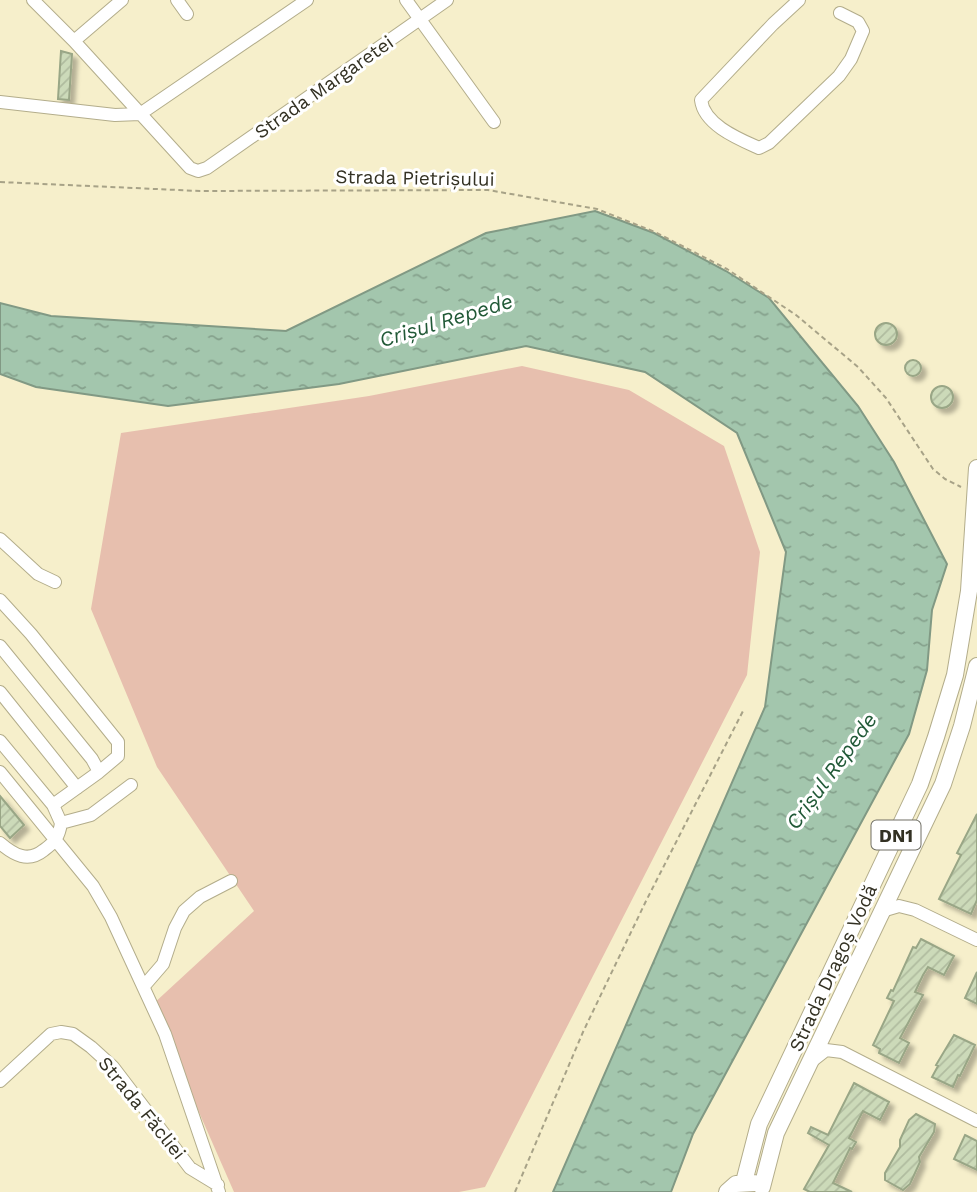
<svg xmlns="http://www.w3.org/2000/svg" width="977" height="1192" viewBox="0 0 977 1192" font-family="'Work Sans',sans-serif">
<defs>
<pattern id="water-ripples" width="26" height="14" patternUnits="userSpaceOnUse" patternTransform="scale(1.75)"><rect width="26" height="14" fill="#a3c6ad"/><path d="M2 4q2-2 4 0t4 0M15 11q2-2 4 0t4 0" fill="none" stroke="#85a18c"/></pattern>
<pattern id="building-hatch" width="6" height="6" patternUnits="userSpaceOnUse" patternTransform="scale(1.75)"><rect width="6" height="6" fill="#ccdab9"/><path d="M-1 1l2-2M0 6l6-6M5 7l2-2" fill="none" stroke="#b0bc9f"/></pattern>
<filter id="shadow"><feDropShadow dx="5" dy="5" stdDeviation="2" flood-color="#0004"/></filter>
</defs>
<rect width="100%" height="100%" fill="#f6efcb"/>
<path fill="#e7bfae" d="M522 366 629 390 724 446 760 552 747 675 485 1187 459 1192H234L152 1005 254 911 157 767 91 609 121 433 369 396Z"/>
<path fill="url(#water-ripples)" stroke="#819984" stroke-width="2" d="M595 211 654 233 726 271 769 298 858 406 894 462 947 564 932 610 927 670 909 734 693 1134 671 1192H553L765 707 786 552 737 433 645 372 526 346 339 384 168 406 36 387 0 374V303L51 316 286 331 486 233Z"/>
<path fill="url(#building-hatch)" stroke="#99a686" stroke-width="2" filter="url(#shadow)" d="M61 51 72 54 69 100 58 99Z
M875 334a11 11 0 1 1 22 0a11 11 0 1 1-22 0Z
M905 368a8 8 0 1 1 16 0a8 8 0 1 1-16 0Z
M931 397a11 11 0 1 1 22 0a11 11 0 1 1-22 0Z
M0 796 24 825 10 838 0 826Z
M977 814V900L971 914 939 899 961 855 957 853Z
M921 939 954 956 944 975 928 967 923 975 915 992 923 995 900 1038 909 1043 899 1063 879 1053 880 1049 873 1045 894 1001 887 998 891 990 893 991 913 947 916 948Z
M977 972V1004L965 998Z
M954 1035 975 1045 960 1076 958 1075 953 1087 932 1077 938 1066 936 1065Z
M854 1083 889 1102 880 1120 863 1111 849 1138 856 1142 852 1149 850 1148 833 1183 852 1192H810L804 1189 829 1145 808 1133 811 1127 828 1135Z
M916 1114 935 1124 934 1132 919 1157 920 1162 910 1184 903 1190 885 1180V1173L900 1147V1140L909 1120Z
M965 1135 977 1141V1170L954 1159Z"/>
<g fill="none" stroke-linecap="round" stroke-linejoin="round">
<defs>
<path id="minor" d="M33 0 74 41 190 168 198 171 207 168 447 0
M177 0 187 14
M406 0 494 122
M799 0 773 24 701 100C704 125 739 139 759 148L769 143 839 76 851 59 863 31 858 22 840 13
M74 41 122 0
M0 102 115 115 140 114 307 0
M0 539 38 574 55 582
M0 600 31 634 118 742V756L99 772 53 805
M0 646 92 759 99 772
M0 692 77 788
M0 741 53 805 61 823C59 837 55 842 44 850 28 863 14 855 0 843
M0 772 93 886 111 917 165 1034 219 1192
M61 823 91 815 131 785
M882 911 899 906 915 910 977 940
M144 986 163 964 175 928 184 911 200 897 231 881
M812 1061 826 1050 842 1052 977 1121
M0 1081 51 1034 61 1032 73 1034 91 1047 113 1067 190 1168 218 1185"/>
<path id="major" d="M744 1182 759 1124 920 784 936 737 955 675 969 591 977 468
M762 1187 776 1133 943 784 962 726 977 666
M727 1192 736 1184 754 1183"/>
</defs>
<use href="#minor" stroke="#b3ad8b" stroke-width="14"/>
<use href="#major" stroke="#b3ad8b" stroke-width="18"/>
<path stroke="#a7a287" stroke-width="2" stroke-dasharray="5 3.5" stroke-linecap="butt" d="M0 182 200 191 488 190 597 209 655 232 727 269 796 315 858 367 886 398 933 469 945 479 961 487
M515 1192 583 1032 646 901 743 711"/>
<use href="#minor" stroke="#fff" stroke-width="12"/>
<use href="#major" stroke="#fff" stroke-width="16"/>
</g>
<g text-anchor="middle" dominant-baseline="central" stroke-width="6" stroke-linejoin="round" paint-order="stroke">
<rect fill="#fff" stroke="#706f65" stroke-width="2" x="871.5" y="820.5" width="49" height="29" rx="5"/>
<g font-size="18" font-weight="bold" fill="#333123">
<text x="896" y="835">DN1</text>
</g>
<g font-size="19" fill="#333123" stroke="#fff">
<text transform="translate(324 87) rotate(-35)">Strada Margaretei</text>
<text transform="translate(415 178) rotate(1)">Strada Pietrișului</text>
<text transform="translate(833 968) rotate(-65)">Strada Dragoș Vodă</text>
<text transform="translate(142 1108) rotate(51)">Strada Făcliei</text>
</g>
<g font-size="21" font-style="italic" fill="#215937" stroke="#fff">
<text transform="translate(446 320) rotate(-17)">Crișul Repede</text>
<text transform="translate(831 771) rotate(-54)">Crișul Repede</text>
</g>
</g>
</svg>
